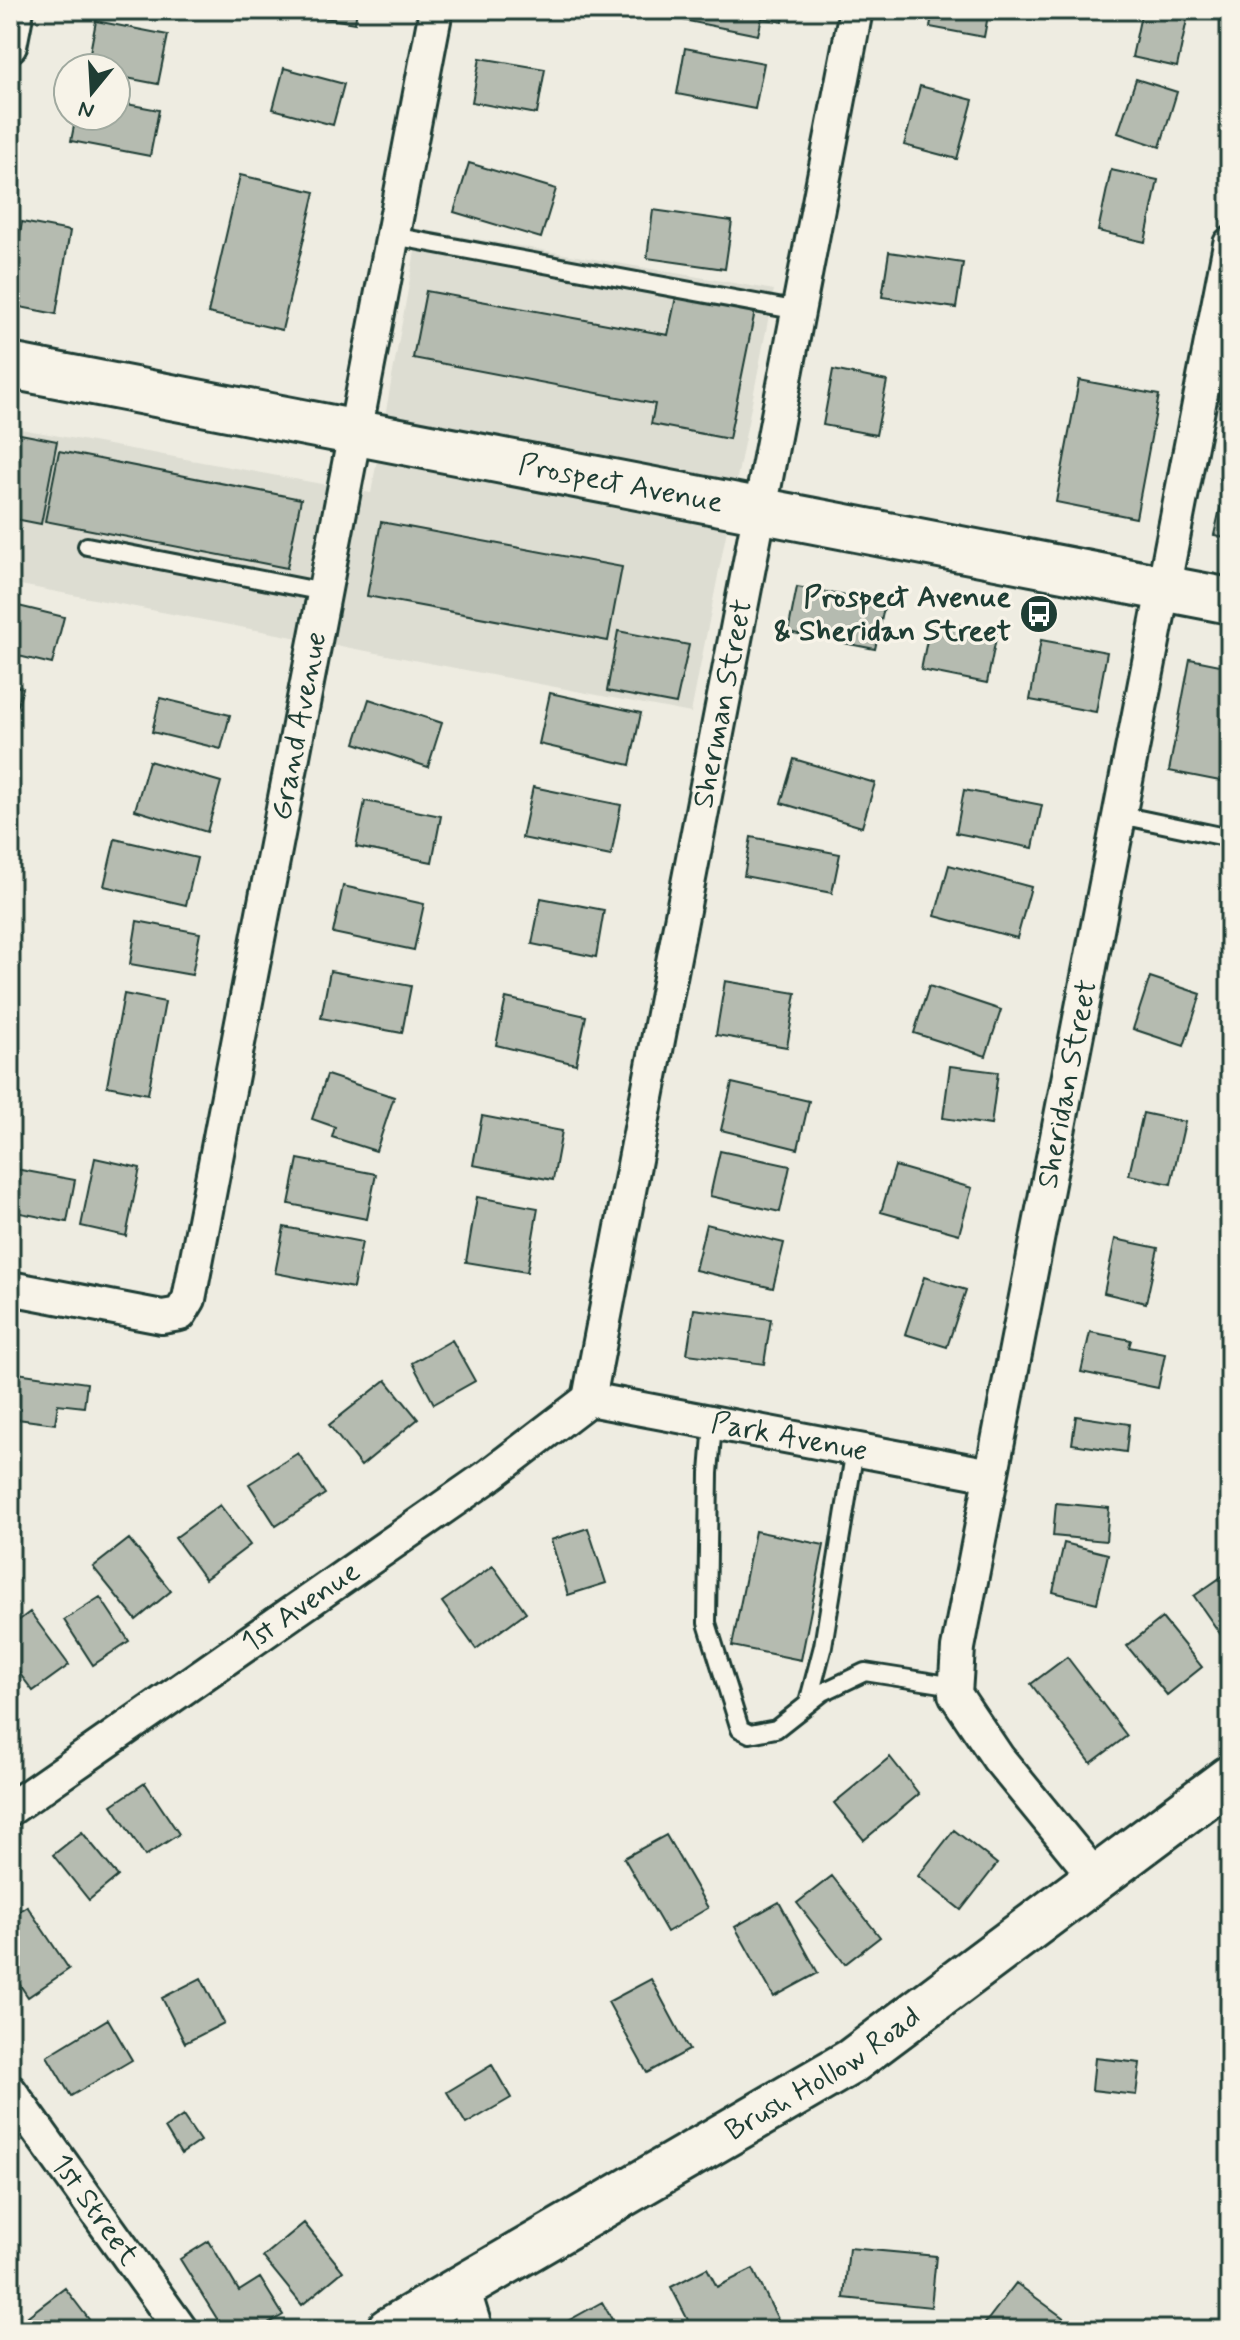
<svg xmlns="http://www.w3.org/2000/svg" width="1240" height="2340" viewBox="0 0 1240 2340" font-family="Mynerve,sans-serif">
<rect width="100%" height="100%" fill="#eeece1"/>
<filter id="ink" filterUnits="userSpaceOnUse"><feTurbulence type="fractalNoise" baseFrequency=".0125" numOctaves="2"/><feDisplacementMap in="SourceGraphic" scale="16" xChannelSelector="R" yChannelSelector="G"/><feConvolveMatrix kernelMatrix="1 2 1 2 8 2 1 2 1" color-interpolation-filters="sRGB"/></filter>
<g filter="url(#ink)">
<path fill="#ddddd2" d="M419 229 774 290 691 713 10 583V427L371 493Z"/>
<path fill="#b5bbb0" stroke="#1f3d34" stroke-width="2" d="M308 10H357L355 23 307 15Z
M674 10H785L783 22 762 18 758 35 673 18Z
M933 10H989L984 37 930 27Z
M1142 10H1189L1177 67 1132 57Z
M96 21 168 35 158 84 116 76V68H87Z
M685 48 764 63 755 109 677 94Z
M480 58 545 69 537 114 472 102Z
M284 68 344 84 333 125 273 109Z
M1136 79 1177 92 1160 147 1118 133Z
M920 86 973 100 957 159 904 145Z
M116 102 159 110 150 156 71 141 76 116H116Z
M469 163 556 189 541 238 454 212Z
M1111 170 1158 180 1145 242 1098 231Z
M240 175 315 192 282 330 208 313Z
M653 210 732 221 725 269 647 258Z
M22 222 70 231 56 314 10 305V286Z
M889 252 963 263 956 308 882 297Z
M426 291 668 335 677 292 756 306 729 439 651 424 655 404 413 358Z
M833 370 887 381 876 435 823 425Z
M1079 380 1159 395 1136 518 1056 502Z
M10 432 57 441 41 524 10 518Z
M59 451 301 499 287 568 45 521Z
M1230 465V538L1214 535Z
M381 522 622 567 608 641 367 596Z
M797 587 885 603 875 649 788 632Z
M10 604 64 617 52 664 10 654Z
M931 620 997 633 987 683 921 670Z
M618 631 689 645 676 704 607 691Z
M1041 640 1107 652 1096 712 1030 700Z
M1190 659 1230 667V783L1169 771Z
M10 684 23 688 10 731Z
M550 693 641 713 630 765 539 744Z
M160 698 230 715 221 749 152 732Z
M369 699 442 723 428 767 355 743Z
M794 759 875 783 862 827 781 803Z
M149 761 221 782 207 832 135 810Z
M533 787 621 805 611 856 522 838Z
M964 790 1042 805 1033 848 956 833Z
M365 801 441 816 432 862 356 847Z
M751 837 840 854 832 893 744 876Z
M115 839 197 858 186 905 104 886Z
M949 865 1031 887 1017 938 935 916Z
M343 886 424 904 414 950 333 933Z
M541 898 604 910 596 957 532 944Z
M137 921 200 933 192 975 130 964Z
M330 971 411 986 402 1033 321 1018Z
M1150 977 1201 994 1184 1046 1133 1029Z
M725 981 796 993 787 1047 716 1035Z
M929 986 1001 1010 986 1056 914 1033Z
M124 994 165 1002 148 1094 107 1086Z
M506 998 586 1016 576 1064 496 1045Z
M950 1066 998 1072 991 1125 943 1118Z
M327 1075 394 1097 376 1151 332 1137 335 1127 312 1119Z
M732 1083 809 1101 798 1149 721 1130Z
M1143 1113 1185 1122 1171 1184 1129 1175Z
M482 1116 562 1131 553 1180 473 1165Z
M720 1151 790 1166 780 1212 710 1196Z
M95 1158 140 1168 126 1236 81 1226Z
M298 1159 376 1174 367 1219 289 1204Z
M895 1166 972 1188 959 1234 881 1212Z
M10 1168 75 1180 67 1222 10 1211Z
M477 1197 538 1208 527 1272 466 1262Z
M706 1224 784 1243 773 1288 695 1270Z
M284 1227 362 1242 353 1288 275 1273Z
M1115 1239 1158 1248 1146 1303 1104 1293Z
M924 1277 966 1290 947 1347 905 1334Z
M694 1309 771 1319 764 1364 687 1354Z
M1090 1332 1131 1340 1129 1347 1165 1354 1158 1388 1081 1372Z
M452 1340 475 1381 434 1404 412 1363Z
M10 1372 87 1383 84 1407 58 1404 55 1424 10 1418Z
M386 1380 418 1419 361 1466 329 1425Z
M1076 1416 1129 1424 1126 1452 1072 1444Z
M298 1453 325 1494 276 1526 249 1484Z
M1056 1503 1109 1508 1106 1541 1053 1536Z
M220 1505 250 1545 205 1579 175 1538Z
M588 1528 606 1583 568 1595 551 1540Z
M755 1531 824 1545 801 1660 732 1646Z
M129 1539 171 1591 136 1620 93 1567Z
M1064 1543 1108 1554 1097 1603 1053 1592Z
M493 1566 526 1612 476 1649 442 1602Z
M1230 1571V1648L1194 1596Z
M100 1597 129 1641 93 1665 64 1620Z
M30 1612 69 1665 33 1691 10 1661V1627Z
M1162 1618 1202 1667 1167 1695 1127 1646Z
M1067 1657 1127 1736 1091 1763 1031 1684Z
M890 1757 919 1794 864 1840 834 1803Z
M145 1783 179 1834 145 1856 112 1805Z
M954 1830 997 1864 961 1910 918 1876Z
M82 1832 118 1876 89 1900 53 1855Z
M666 1835 708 1908 667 1932 624 1858Z
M832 1876 880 1937 845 1964 797 1903Z
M779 1902 818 1973 774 1997 735 1927Z
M27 1906 69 1969 28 1997 10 1970V1917Z
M201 1978 224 2023 185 2043 162 1998Z
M651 1979 689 2050 647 2073 608 2002Z
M108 2019 132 2060 71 2096 47 2056Z
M1095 2058 1140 2063 1136 2095 1092 2090Z
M492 2065 511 2098 466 2124 447 2092Z
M183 2116 200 2141 181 2154 165 2128Z
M304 2223 343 2271 302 2305 263 2257Z
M209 2241 239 2291 260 2278 283 2315 258 2330H224L180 2259Z
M849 2248 936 2256 931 2307 844 2298Z
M707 2268 717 2287 753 2269 778 2319 757 2330H693L671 2287Z
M1016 2283 1080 2330H988L983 2326Z
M65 2288 97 2330H38L28 2316Z
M602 2302 618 2330H558L557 2327Z"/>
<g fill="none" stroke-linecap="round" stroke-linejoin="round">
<defs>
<path id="service" d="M393 236 799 311
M87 546 324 592
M1120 815 1230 838
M713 1423 709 1473 707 1623 740 1729 750 1734 776 1729 823 1692 865 1672 955 1686
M808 1703 823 1646 855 1449"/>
<g id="minor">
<path d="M10 46 17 10"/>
<path id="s1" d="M10 1288 162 1317 180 1314 189 1299 436 10"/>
<path id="s2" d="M589 1399 856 10"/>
<path id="s3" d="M589 1399 991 1475"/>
<path id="s4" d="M10 1809 487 1477 589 1399"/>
<path id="s5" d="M1097 1879 998 1758 955 1694 958 1648 1230 244"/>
<path id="s6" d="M10 2091 181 2330"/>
<path d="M463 2288 476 2330"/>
</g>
<g id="secondary">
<path id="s7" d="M10 366 1230 601"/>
<path id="s8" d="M389 2330 852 2061 1230 1778"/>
</g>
</defs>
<use href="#service" stroke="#1f3d34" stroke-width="22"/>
<use href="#minor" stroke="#1f3d34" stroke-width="38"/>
<use href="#secondary" stroke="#1f3d34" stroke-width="50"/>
<use href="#service" stroke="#f7f3e8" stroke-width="16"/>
<use href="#minor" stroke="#f7f3e8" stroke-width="32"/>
<use href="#secondary" stroke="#f7f3e8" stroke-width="44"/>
</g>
</g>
<defs>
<symbol id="bus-disc" viewBox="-11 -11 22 22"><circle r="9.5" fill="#1f3d34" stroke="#f7f3e8"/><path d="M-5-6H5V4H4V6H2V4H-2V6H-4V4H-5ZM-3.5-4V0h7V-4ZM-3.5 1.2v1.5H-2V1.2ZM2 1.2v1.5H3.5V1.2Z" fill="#fff"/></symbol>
</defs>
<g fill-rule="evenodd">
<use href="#bus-disc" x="1017" y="592" width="44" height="44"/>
</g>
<g text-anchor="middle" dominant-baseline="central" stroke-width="7" stroke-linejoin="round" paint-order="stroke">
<g font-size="30" fill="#1f3d34" stroke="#f7f3e8">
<text stroke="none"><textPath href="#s7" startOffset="622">Prospect Avenue</textPath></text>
<text stroke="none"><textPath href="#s2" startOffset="708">Sherman Street</textPath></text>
<text stroke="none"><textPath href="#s1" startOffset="774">Grand Avenue</textPath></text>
<text stroke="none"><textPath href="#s5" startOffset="854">Sheridan Street</textPath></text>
<text stroke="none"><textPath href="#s3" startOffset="204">Park Avenue</textPath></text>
<text stroke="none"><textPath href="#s4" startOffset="354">1st Avenue</textPath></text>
<text stroke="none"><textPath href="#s8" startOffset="504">Brush Hollow Road</textPath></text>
<text stroke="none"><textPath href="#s6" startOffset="146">1st Street</textPath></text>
</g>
<g font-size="30" font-weight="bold" fill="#1f3d34" stroke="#f7f3e8" text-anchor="end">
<text x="1011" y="597">Prospect Avenue<tspan x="1011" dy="34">&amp; Sheridan Street</tspan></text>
</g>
</g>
<rect width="1240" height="2340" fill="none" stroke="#f7f3e8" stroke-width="40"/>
<rect x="20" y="20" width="1200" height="2300" fill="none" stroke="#1f3d34" stroke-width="3" filter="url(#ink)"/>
<g transform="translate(92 92) rotate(198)"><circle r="38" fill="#f7f3e8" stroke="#a1aaa0" stroke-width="2"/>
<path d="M0-6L14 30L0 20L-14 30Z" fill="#1f3d34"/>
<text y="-12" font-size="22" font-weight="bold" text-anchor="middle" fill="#1f3d34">N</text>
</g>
</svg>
